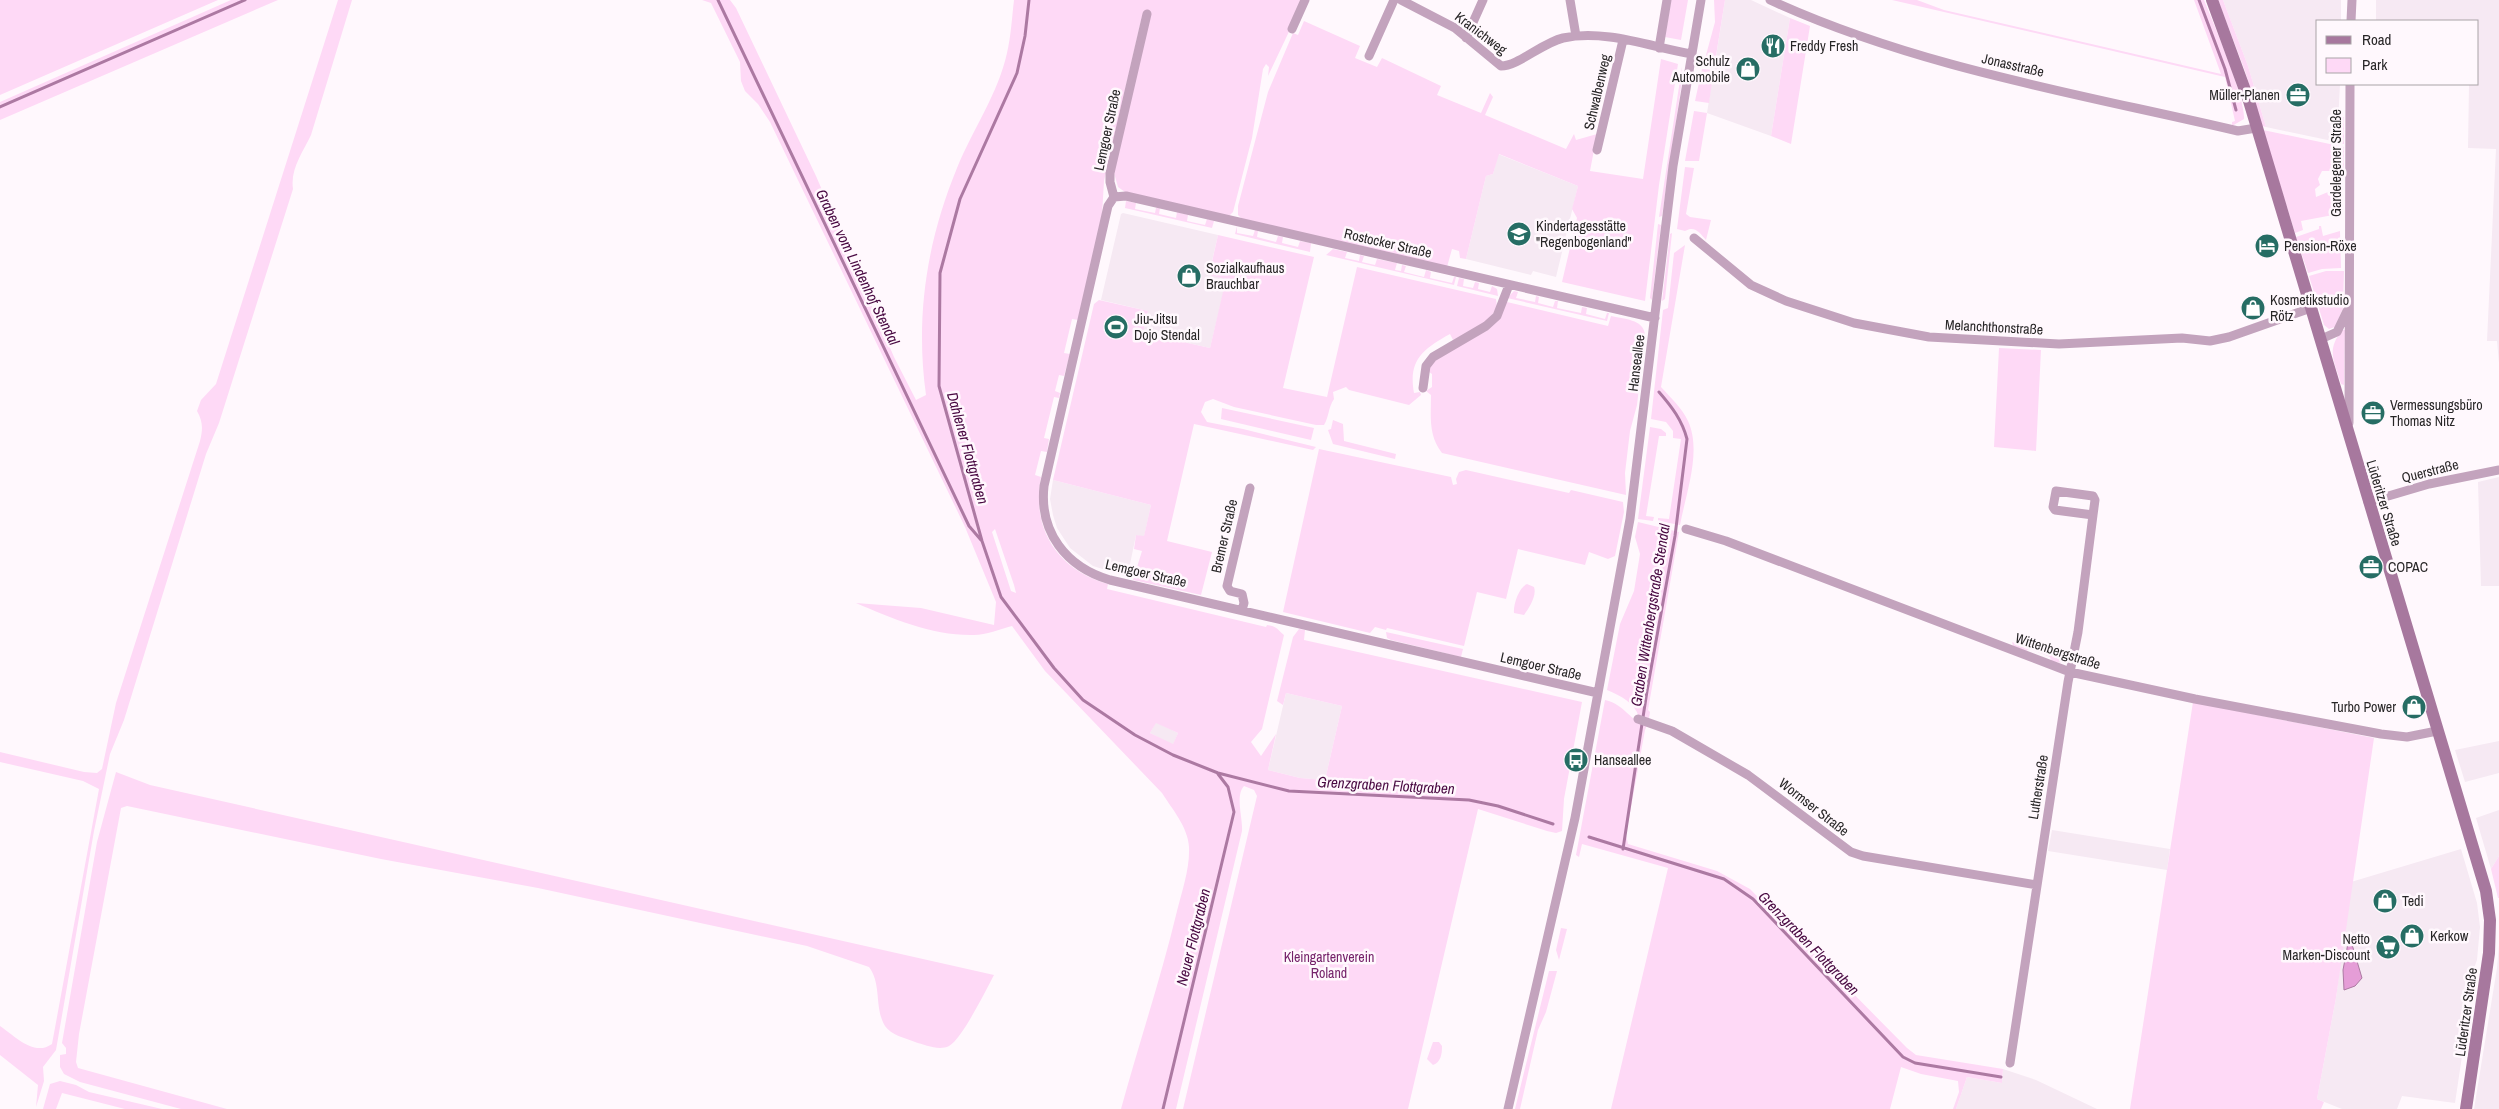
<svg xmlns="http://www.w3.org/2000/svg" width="2499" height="1109" viewBox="0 0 2499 1109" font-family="'Archivo Narrow',sans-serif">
<rect width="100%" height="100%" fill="#fff8fd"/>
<path fill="#f6e9f3" d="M1725 0H1751L1790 18 1771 136 1707 113Z
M2223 0H2341V21H2318V84H2340L2337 142 2266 127 2248 66Z
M2376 0H2499V363L2497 341H2487L2496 149 2468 148 2469 84H2478V21H2376Z
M1498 154 1578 186 1556 277 1533 271 1531 275 1466 259 1486 176 1493 174Z
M1123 213 1218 235 1209 274 1227 278 1210 348 1143 333 1148 311 1101 300 1121 214Z
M2499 477V586H2481L2478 482Z
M1053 480 1151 505 1144 537 1136 535 1128 574 1125 576 1093 566 1070 548 1057 528 1053 515 1050 499Z
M1286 693 1342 706 1325 780 1300 778 1268 770Z
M1156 722 1178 733 1173 745 1150 733Z
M2499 741V773L2465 782 2455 750Z
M2499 810V856L2491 869 2476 818Z
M2052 830 2170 849 2167 870 2048 851Z
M2461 849 2477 903 2480 927 2477 960 2473 971 2464 1023 2465 1036 2455 1103 2402 1096 2397 1109H2342L2317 1099 2336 998 2351 882Z
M2499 945V1109H2474L2497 968Z
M2003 1069 2036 1080 2097 1109H1956L1967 1077 2002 1083Z"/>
<path fill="#fed9f6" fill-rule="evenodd" d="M0 0H218L0 95Z
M231 0H278L0 120V102Z
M338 0H352L311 135C303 152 290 169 293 189L219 423 206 454 124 720 110 754 94 831 56 1050 43 1067 44 1081 36 1107 38 1085 0 1055V1026C15 1036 34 1057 52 1044L99 789 83 781 0 762V752L84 772 97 773 102 769 116 703 200 441C203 429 203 422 197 411L201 400 216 384Z
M702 0H730L736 8 816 176 894 357 916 400 926 395C915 316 927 241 957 168 973 129 998 94 1007 53 1011 36 1012 17 1014 0H1304L1268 76 1269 67 1266 64 1263 69 1252 138 1233 212 1229 216 1125 192 1118 187 1114 173 1143 12 1104 181 1102 215 1078 320 1072 319 1064 353 1070 354 1064 376 1059 375 1055 391 1060 393 1059 398 1054 397 1044 438 1049 439 1047 452 1041 451 1035 475 1041 477C1031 528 1057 570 1108 584L1107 589 1266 627 1267 625C1279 627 1277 630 1284 635L1262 729 1251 742 1261 756 1276 734 1268 770 1300 778 1325 780 1342 706 1286 693 1283 705 1277 701 1293 637 1299 629 1305 630 1304 640 1582 702 1564 799 1562 831 1556 833 1547 831 1478 809 1408 1109H1183L1257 796 1254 790 1244 786C1235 796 1243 818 1242 831L1176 1109H1121C1139 1043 1161 978 1177 911 1182 891 1190 868 1189 847 1188 827 1172 809 1162 793L1045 671 1012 626C1000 629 986 635 974 635 933 636 893 619 856 603L921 608 994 625 996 602 965 527 770 122 758 104 745 91 741 81 740 62 711 3ZM995 529 1014 585 1016 593 1011 591 992 532ZM1156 723 1178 733 1173 744 1150 733Z
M1671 0H1688L1681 40 1665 37Z
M1714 0H1725L1714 68 1703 66 1715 22Z
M1892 0H1917L1944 10 2221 74 2194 0H2204C2213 22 2246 99 2244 119L2232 126V122L2235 121 2225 77Z
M2218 0H2223L2248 66 2266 127 2262 126 2245 71Z
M1790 18 1810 26 1791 144 1771 136Z
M1304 21 1360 46 1355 58 1377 67 1382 58 1441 86 1437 95 1481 113 1490 93 1493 97 1485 115 1566 149 1574 134 1576 140 1597 134 1590 171 1643 179 1661 59 1678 64 1659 185 1645 301 1562 282 1577 218 1572 209 1578 186 1499 154 1493 174 1486 176 1466 259 1460 258 1459 251 1452 249 1447 267 1242 219 1238 215V206L1268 92 1293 33 1298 35Z
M1682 67V81L1662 216 1659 217Z
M1702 69 1714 70 1709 103 1695 101Z
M1694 111 1707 113 1699 161H1685Z
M2337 117H2344V144L2337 142Z
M2263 130 2344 147V176L2339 178 2330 171H2322L2318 179 2320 185 2315 189 2316 197 2328 192 2334 205 2333 215 2301 221 2303 230 2295 233Z
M1685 167 1694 168 1686 214 1690 217 1711 220 1706 240C1700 233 1695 225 1685 231L1677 229Z
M1126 201 1136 203 1135 209 1155 213 1156 208H1160L1159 214 1176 218 1177 212 1188 215 1187 221 1205 225 1207 219 1214 221 1212 228 1125 208Z
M1658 224 1661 225 1652 300 1650 298Z
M1237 226V233L1253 236 1255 230 1258 231 1257 237 1276 242 1278 236 1283 237 1282 243 1298 247 1300 241 1311 243 1310 252 1235 234Z
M2319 226H2321L2323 236 2340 231 2341 268 2322 269 2308 273 2296 237 2319 229Z
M1672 233 1665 299 1662 301 1670 234Z
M1218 235 1314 257 1283 388 1327 397 1357 267 1496 299 1497 307C1490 323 1468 333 1453 340L1450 334C1423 349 1408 360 1414 393L1420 392 1421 395 1409 405 1349 390 1346 387 1333 392 1334 399C1328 408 1329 417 1324 425H1316L1234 407 1213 399 1205 402 1201 412 1207 422 1243 429 1316 447 1313 450 1194 424 1167 541 1212 552 1201 595 1133 580 1142 551 1134 549 1136 535 1144 536 1151 505 1053 480 1094 304 1099 300 1148 311 1143 333 1210 348 1226 279 1209 275Z
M1685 245 1661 387C1671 398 1682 408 1688 421 1702 451 1686 493 1680 525L1658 521V518L1669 519 1681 439 1673 438V431L1666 422 1651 419 1663 310 1668 308 1674 253Z
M1333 249 1347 252 1345 258 1359 261 1360 255 1364 256 1362 262 1375 265 1377 259 1397 263 1395 270 1401 271 1402 265 1406 266 1404 272 1424 277 1426 270 1431 272 1430 278 1452 283 1454 277H1456L1454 285 1326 255Z
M2326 271H2344L2343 308 2335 327 2329 329 2324 325 2309 276Z
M1459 278 1464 279 1463 286 1473 288 1475 282 1479 283 1478 289 1490 292 1492 286 1497 289 1498 296 1457 286Z
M1514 291 1518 292 1516 298 1535 302 1536 296 1539 297 1538 303 1553 307 1555 301H1558L1557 308 1581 313 1582 307 1587 308 1586 314 1605 319 1607 313H1609L1607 321 1507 298Z
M1507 302 1608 326 1611 316C1623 319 1644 319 1645 335L1637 405 1630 431 1625 473 1626 495 1442 453C1428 435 1431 416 1431 395L1426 391 1432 387V374L1426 370 1430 364 1460 345Z
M2342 330H2345L2344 385 2341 384C2334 360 2326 351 2342 330Z
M1999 348 2041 350 2036 451 1994 447Z
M1222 408 1314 428 1311 440 1221 419Z
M1333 420 1343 424 1344 441 1396 454 1395 459 1333 444 1328 430 1331 429Z
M1650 427 1661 429 1666 433V436H1659L1646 516 1654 517 1653 521 1638 519Z
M1319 449 1451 477 1453 485 1457 484 1456 479 1459 472 1466 470 1569 493 1571 490 1623 502 1624 512 1615 556 1608 559 1589 552 1585 565 1518 549 1506 599 1477 592 1464 646 1387 628 1386 630 1375 627 1370 633 1283 612Z
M1638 522 1679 532 1648 710 1650 712 1649 718 1639 717C1634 702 1621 696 1607 690L1620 624 1634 591 1640 554 1635 537Z
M1527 584 1534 587C1537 596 1529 608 1524 615L1514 613C1513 605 1519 587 1527 584Z
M1386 632 1463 649 1461 657 1391 640 1387 638Z
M2012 642 2021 646 2071 653C2068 664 2061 664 2051 661L2050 657 2030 649 2026 651 2013 646Z
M1605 700C1626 705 1629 721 1647 725L1645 730 1626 835 1628 844 1717 871 1750 889 1907 1048 1916 1055 2003 1069 2002 1083 1967 1077 1956 1109H1953L1959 1092 1958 1081 1921 1074 1901 1067 1890 1109H1611L1668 868 1582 844 1579 857 1576 855Z
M2193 702 2374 738 2336 998 2317 1099 2324 1102 2321 1109H2130Z
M116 772 150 785 994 975C986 990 962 1039 949 1046 939 1051 925 1045 915 1042 905 1038 891 1035 885 1026 874 1008 882 984 869 967L807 946 538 888 381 859 127 806 121 808 79 1034 76 1062 78 1068 227 1109H181L80 1082 64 1074 60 1067V1055L66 1054V1048L62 1043 97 842Z
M2499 856V898H2498L2491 869Z
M1561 928 1567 929 1559 960 1556 950Z
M1549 971H1557L1546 1012 1538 1030 1520 1109H1515Z
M1433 1042H1439L1442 1046C1442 1054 1441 1062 1433 1065L1427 1059Z
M60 1081 76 1085 89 1092 162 1109H125L62 1093 56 1109H43L50 1084Z"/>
<path fill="#e59dd7" stroke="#ac79a2" d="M2351 941 2362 978 2355 986 2344 990 2343 970 2348 943Z"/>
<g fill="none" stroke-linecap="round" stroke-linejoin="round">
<path stroke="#ac79a2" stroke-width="3" d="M718 0 969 526 981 540
M1029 0 1025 36 1017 73 960 199 940 273 939 386 982 541 1001 597 1054 668 1083 700 1135 735 1173 755 1218 773 1289 791 1469 800 1498 806 1553 824
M2199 0 2225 69 2236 110
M0 107 245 0
M1589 837 1724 879 1753 899 1903 1057 1915 1063 2001 1077
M1623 849 1647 691 1675 536 1687 439C1682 420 1672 407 1659 392
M1163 1109 1234 812 1228 787 1218 774"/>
<path stroke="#c3a3bd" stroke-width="9" d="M1401 0 1455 28 1501 66C1518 66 1542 43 1563 38 1605 29 1651 47 1692 54
M1570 0 1576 36
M1770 0C1918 68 2081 94 2238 131L2256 128
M1147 14 1110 173V182L1114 197 1108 206 1044 486C1039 532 1066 567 1110 580L1598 693
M2351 21 2352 0
M1292 29 1305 0
M1466 38 1483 0
M1659 48 1667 0
M1369 56 1394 0
M1597 150 1623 40
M1114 197 1126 196 1655 318
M1694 238 1751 285 1786 301 1854 323 1929 337 2059 344 2182 338 2210 341 2229 337 2311 308
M2321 339 2337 332 2347 311
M1423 388 1426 366 1433 357 1486 326 1497 316 1509 285
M2349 423 2350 84
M2056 491 2093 496 2095 500 2093 515 2055 510 2053 507Z
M2368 502 2429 484 2499 470
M1686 529 1726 541 2070 672 2195 699 2381 734 2407 737 2437 731
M1242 610 1244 603 1242 594 1230 591 1227 586 1250 488
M1638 719 1672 731 1748 775 1851 852 1863 856 2037 885
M2010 1063 2068 682 2078 632 2093 515
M1508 1109 1575 818 1630 519 1673 166 1701 0"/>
<path stroke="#a7789e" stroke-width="12" d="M2212 0 2249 101 2486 891 2490 920 2489 953 2466 1109"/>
</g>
<defs>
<symbol id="restaurant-disc" viewBox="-11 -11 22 22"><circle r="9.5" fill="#266d64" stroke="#fff8fd"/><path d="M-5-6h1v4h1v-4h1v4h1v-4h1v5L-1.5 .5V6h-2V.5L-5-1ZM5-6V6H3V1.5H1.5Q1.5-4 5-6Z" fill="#fff"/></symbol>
<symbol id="shop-disc" viewBox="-11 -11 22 22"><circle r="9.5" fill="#266d64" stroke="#fff8fd"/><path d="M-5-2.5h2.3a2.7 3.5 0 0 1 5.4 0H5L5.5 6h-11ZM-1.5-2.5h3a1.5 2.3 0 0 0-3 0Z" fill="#fff"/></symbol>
<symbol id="office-disc" viewBox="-11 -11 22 22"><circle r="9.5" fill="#266d64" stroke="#fff8fd"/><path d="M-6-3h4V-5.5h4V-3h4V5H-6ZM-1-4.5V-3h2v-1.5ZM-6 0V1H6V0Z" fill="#fff"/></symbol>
<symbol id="school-disc" viewBox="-11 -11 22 22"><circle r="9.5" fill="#266d64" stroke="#fff8fd"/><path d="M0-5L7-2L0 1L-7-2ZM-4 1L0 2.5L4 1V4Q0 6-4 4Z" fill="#fff"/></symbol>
<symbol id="hotel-disc" viewBox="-11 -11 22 22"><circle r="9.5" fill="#266d64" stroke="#fff8fd"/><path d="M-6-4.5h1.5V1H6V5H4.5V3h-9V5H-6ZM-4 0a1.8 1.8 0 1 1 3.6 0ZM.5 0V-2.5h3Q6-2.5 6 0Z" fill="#fff"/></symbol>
<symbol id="stadium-disc" viewBox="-11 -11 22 22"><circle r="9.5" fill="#266d64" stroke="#fff8fd"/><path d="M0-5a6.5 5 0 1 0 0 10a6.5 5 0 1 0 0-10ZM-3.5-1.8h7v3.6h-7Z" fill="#fff"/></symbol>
<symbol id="bus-disc" viewBox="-11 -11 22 22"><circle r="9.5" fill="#266d64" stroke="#fff8fd"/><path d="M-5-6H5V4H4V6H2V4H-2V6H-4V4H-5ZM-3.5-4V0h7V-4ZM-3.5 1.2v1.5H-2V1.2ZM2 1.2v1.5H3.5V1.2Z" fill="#fff"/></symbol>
<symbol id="supermarket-disc" viewBox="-11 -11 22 22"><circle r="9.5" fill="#266d64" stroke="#fff8fd"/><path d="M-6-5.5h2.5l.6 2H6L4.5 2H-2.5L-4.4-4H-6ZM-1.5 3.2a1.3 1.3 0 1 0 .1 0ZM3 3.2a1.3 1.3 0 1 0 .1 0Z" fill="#fff"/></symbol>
</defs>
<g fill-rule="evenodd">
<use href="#restaurant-disc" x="1759" y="32" width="28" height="28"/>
<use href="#shop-disc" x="1734" y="55" width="28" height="28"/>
<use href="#office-disc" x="2284" y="81" width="28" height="28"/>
<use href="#school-disc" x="1505" y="220" width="28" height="28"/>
<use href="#hotel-disc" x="2253" y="232" width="28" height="28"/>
<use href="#shop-disc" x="1175" y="262" width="28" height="28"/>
<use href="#shop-disc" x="2239" y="294" width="28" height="28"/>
<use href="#stadium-disc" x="1102" y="313" width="28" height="28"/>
<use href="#office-disc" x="2359" y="399" width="28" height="28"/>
<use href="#office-disc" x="2357" y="553" width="28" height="28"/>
<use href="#shop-disc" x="2400" y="693" width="28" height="28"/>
<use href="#bus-disc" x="1562" y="746" width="28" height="28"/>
<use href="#shop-disc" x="2371" y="887" width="28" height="28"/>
<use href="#shop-disc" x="2398" y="922" width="28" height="28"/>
<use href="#supermarket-disc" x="2374" y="933" width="28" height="28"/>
</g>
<g text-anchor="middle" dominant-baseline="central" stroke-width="5" stroke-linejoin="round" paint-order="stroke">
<g font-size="14" fill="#282627" stroke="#fff8fd">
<text transform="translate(1481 33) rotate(37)">Kranichweg</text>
<text transform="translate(2013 65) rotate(13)">Jonasstraße</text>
<text transform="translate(1597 92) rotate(-77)">Schwalbenweg</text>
<text transform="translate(1107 130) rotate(-78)">Lemgoer Straße</text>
<text transform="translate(2336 163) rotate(-90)">Gardelegener Straße</text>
<text transform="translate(1388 243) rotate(13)">Rostocker Straße</text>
<text transform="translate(1994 327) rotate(3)">Melanchthonstraße</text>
<text transform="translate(1636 363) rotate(-83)">Hanseallee</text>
<text transform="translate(2430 471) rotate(-14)">Querstraße</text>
<text transform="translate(2384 503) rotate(73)">Lüderitzer Straße</text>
<text transform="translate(1224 536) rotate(-77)">Bremer Straße</text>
<text transform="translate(1146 573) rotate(13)">Lemgoer Straße</text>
<text transform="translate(2058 651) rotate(18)">Wittenbergstraße</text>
<text transform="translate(1541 666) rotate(13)">Lemgoer Straße</text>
<text transform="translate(2038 787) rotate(-81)">Lutherstraße</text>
<text transform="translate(1814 807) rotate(38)">Wormser Straße</text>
<text transform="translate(2466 1012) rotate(-82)">Lüderitzer Straße</text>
</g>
<g font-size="14" fill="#282627" stroke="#fff8fd" text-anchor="start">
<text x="1790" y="46">Freddy Fresh</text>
<text x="1730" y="61" text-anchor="end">Schulz<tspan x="1730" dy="16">Automobile</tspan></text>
<text x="2280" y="95" text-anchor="end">Müller-Planen</text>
<text x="1536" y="226">Kindertagesstätte<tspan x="1536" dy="16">"Regenbogenland"</tspan></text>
<text x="2284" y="246">Pension-Röxe</text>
<text x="1206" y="268">Sozialkaufhaus<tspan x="1206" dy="16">Brauchbar</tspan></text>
<text x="2270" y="300">Kosmetikstudio<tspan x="2270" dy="16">Rötz</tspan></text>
<text x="1134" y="319">Jiu-Jitsu<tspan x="1134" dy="16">Dojo Stendal</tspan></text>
<text x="2390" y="405">Vermessungsbüro<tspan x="2390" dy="16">Thomas Nitz</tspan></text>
<text x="2388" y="567">COPAC</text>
<text x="2396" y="707" text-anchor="end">Turbo Power</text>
<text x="1594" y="760">Hanseallee</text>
<text x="2402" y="901">Tedi</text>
<text x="2430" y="936">Kerkow</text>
<text x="2370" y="939" text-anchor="end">Netto<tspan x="2370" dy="16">Marken-Discount</tspan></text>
</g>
<g font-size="14" fill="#75226a" stroke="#fff8fd">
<text x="1329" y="957">Kleingartenverein<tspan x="1329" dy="16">Roland</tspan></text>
</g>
<g font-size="15" font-style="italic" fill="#480841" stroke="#fff8fd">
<text transform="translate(858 267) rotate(64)">Graben vom Lindenhof Stendal</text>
<text transform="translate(968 448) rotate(74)">Dahlener Flottgraben</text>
<text transform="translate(1650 615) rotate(-81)">Graben Wittenbergstraße Stendal</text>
<text transform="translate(1386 785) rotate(3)">Grenzgraben Flottgraben</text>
<text transform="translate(1193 937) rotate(-76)">Neuer Flottgraben</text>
<text transform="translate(1809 943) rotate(46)">Grenzgraben Flottgraben</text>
</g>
</g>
<rect x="2316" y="20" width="162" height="65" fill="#fff8fd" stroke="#a9a4a7"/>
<rect x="2326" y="36" width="25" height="8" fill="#a7789e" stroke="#a9a4a7"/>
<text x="2362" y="45" font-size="15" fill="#282627">Road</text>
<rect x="2326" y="58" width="25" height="15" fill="#fed9f6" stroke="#a9a4a7"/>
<text x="2362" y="70" font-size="15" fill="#282627">Park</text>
</svg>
